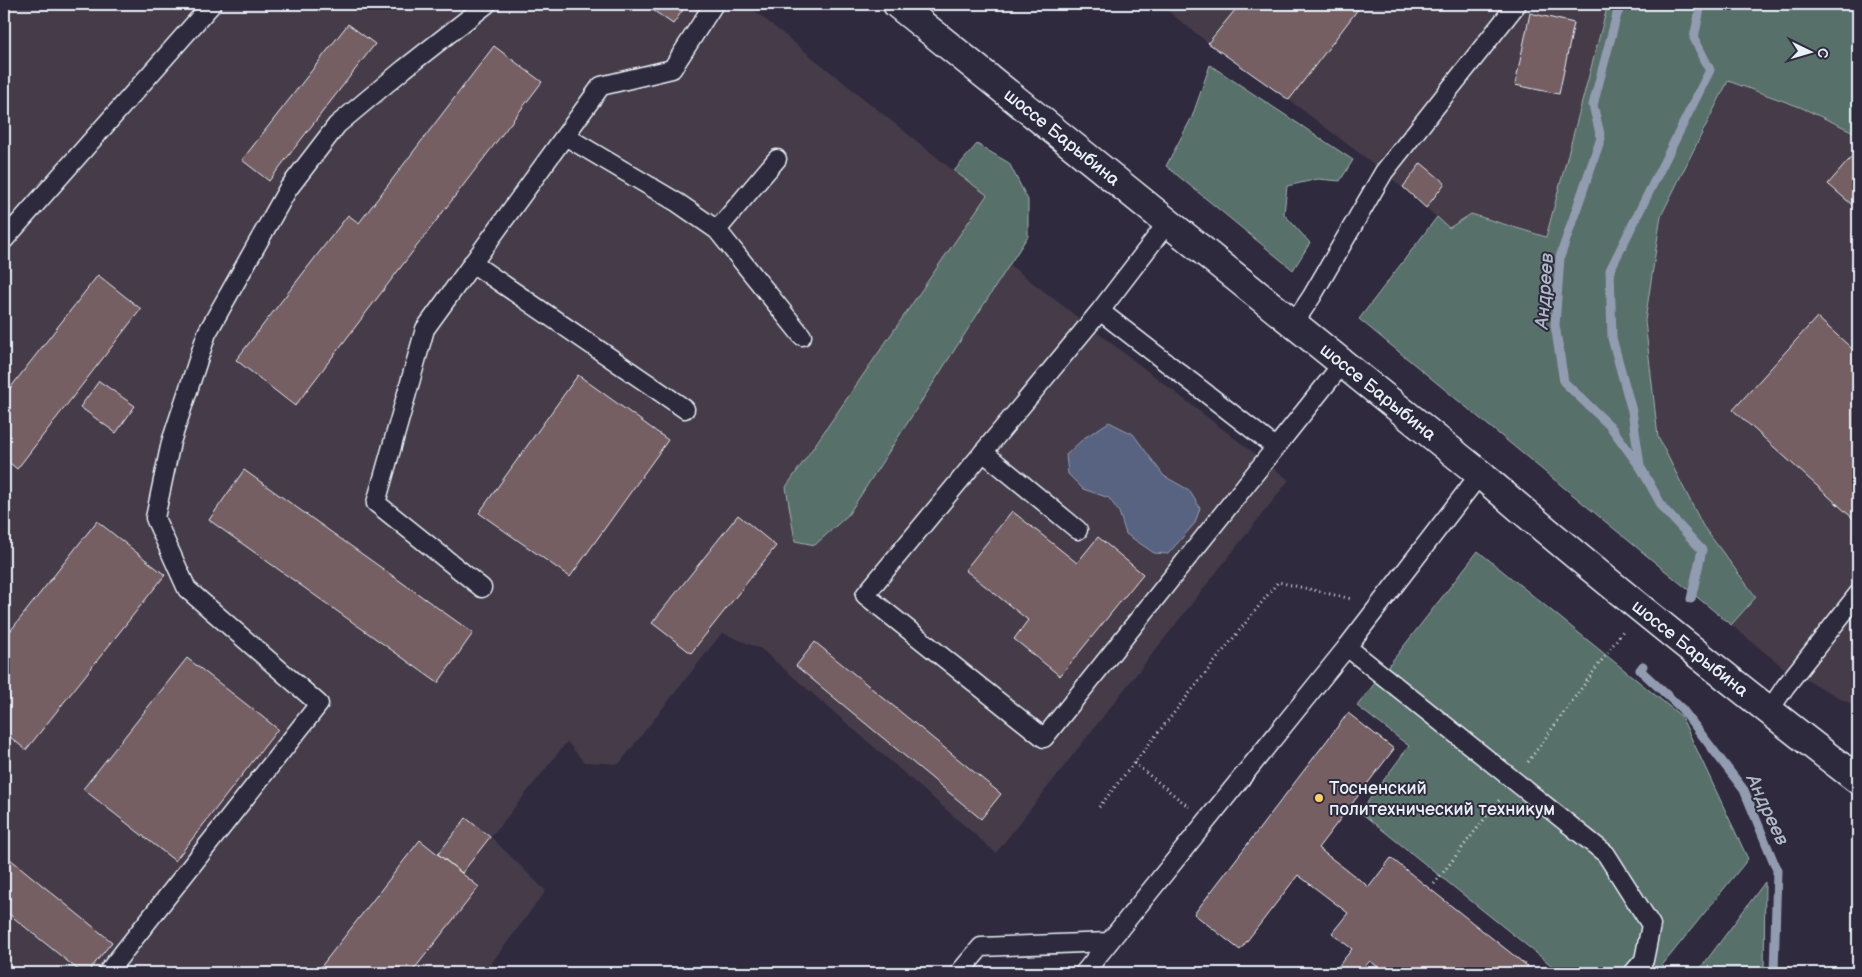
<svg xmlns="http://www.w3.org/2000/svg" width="1862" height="977" viewBox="0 0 1862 977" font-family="'Balsamiq Sans',sans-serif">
<rect width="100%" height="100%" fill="#2f2a3d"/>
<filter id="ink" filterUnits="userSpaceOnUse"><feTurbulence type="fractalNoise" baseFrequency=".02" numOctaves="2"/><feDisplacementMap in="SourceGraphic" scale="10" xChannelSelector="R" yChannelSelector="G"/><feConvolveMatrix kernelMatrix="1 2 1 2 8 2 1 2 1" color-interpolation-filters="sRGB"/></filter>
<g filter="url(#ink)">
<path fill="#443a48" d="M4 4H746L954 171 977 144 1009 163 1028 200V236L1010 265 1289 480 996 853 761 649 722 633 619 764 584 762 567 742 491 837 546 891 484 973H4Z
M1159 4H1608L1546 238 1471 214 1449 228 1384 172 1289 100 1208 43Z
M1728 81 1800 107 1858 134V691L1851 704 1784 668 1731 625 1756 597 1703 526 1658 437 1645 321 1661 216 1692 156Z"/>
<path fill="#596f6a" stroke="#a0b0b1" d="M1608 4H1858V134L1800 107 1728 81 1661 216 1645 321 1658 437 1703 526 1756 597 1731 625 1359 319 1437 217 1449 228 1471 214 1546 237Z
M1210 65 1353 160 1340 181 1318 179 1287 186 1284 214 1310 243 1293 270 1166 166 1192 117Z
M977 144 1009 163 1028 200V236L848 515 815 545 795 541 786 487 987 195 954 171Z
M1478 551 1681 716 1748 859 1656 973H1561L1360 812 1409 746 1357 706Z
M1765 882 1764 973H1697Z"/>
<path fill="#586481" stroke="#929cb1" d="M1109 422 1133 434 1164 476 1189 490 1200 508 1195 523 1168 554 1154 553 1126 534 1119 512 1109 498 1083 489 1068 474 1066 455 1084 438Z"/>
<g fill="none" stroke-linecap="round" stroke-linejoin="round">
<path stroke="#929cb1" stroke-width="9" d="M1623 4 1617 14 1593 105 1601 138 1560 257 1555 325 1564 382 1610 426 1641 468 1663 508 1702 550 1691 599
M1640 465 1632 411 1612 338 1610 270 1710 70 1694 38 1701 4
M1643 666 1640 670 1682 709 1744 790 1777 870 1774 973"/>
</g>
<path fill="#755f63" stroke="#e8f1f8" d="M644 4H687L673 24Z
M1240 4H1362L1289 100 1208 43Z
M1530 13 1574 23 1559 94 1515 85Z
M348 24 375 44 269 181 242 160Z
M494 46 542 82 295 406 236 360 348 215 359 223Z
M1855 153 1858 156V210L1828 184Z
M1421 163 1445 183 1426 208 1403 187Z
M98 275 141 309 17 469 4 458V396Z
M1817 317 1858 354V523L1733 410Z
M578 375 668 440 570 577 479 513Z
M99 381 135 406 116 433 80 407Z
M244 470 473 633 438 683 209 520Z
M1012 511 1077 563 1098 537 1143 574 1060 676 1014 639 1028 620 965 570Z
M738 515 776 546 691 653 652 623Z
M97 521 165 575 26 750 4 732V639Z
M815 642 1001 794 981 819 796 666Z
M187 658 278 729 175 861 83 789Z
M1348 713 1394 749 1318 848 1369 887 1391 858 1536 973H1386L1370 961 1359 973H1333L1352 949 1332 933 1348 913 1298 875 1240 950 1194 914Z
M466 818 490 837 462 873 438 854Z
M420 840 479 887 411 973H316Z
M4 854 112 942 87 973H82L4 910Z"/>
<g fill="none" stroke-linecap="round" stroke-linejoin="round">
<defs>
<path id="lane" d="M565 136 678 203 717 230 802 336
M1168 222 1100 311 1275 447
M717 230 777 159
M4 240 212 4
M472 263 685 409
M1100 311 865 595 1044 738 1343 363
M1294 323 1312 296 1384 172 1517 4
M983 452 1078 530
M482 588 376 503 425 329 601 86 672 69 714 4
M1347 647 1606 854 1651 925 1644 960 1633 973
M1769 711 1785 687 1858 594
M107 973 319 704 187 589 155 518 171 442 207 333 288 189 337 125 404 69 487 4
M959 973 981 947 1109 942
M1084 973 1347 647 1480 474"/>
<g id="secondary">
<path id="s1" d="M897 4 1480 474C1602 580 1730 681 1858 780"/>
</g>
</defs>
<use href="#lane" stroke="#e8f1f8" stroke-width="21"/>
<use href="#secondary" stroke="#e8f1f8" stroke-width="31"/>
<path stroke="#e8f1f8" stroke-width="3" stroke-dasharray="1 4" stroke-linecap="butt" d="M1528 762 1623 631
M1134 763 1189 807
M1099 807 1278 582 1352 599
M1434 884 1500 799"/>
<use href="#lane" stroke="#2f2a3d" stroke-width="18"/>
<use href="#secondary" stroke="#2f2a3d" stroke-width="28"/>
</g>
</g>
<circle fill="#ffd166" stroke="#2f2a3d" stroke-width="2" cx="1319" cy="798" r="5"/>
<g text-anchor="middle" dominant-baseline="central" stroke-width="4" stroke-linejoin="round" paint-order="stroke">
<g font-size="18" fill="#e8f1f8" stroke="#2f2a3d">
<text stroke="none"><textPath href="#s1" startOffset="212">шоссе Барыбина</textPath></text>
<text stroke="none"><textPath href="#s1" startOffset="618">шоссе Барыбина</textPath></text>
<text stroke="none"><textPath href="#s1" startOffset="1022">шоссе Барыбина</textPath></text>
</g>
<g font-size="18" fill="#e8f1f8" stroke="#2f2a3d" text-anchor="start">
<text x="1329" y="788">Тосненский<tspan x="1329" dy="21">политехнический техникум</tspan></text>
</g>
<g font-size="19" font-style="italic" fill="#aeb9c8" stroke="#2f2a3d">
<text transform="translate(1545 291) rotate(-86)">Андреев</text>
<text transform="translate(1767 810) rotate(65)">Андреев</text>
</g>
</g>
<rect width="1862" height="977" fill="none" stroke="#2f2a3d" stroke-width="20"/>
<rect x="10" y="10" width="1842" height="957" fill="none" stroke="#e8f1f8" stroke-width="2" filter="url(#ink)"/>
<g transform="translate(1810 52) rotate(95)" stroke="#2f2a3d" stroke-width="4" paint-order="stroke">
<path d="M0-4L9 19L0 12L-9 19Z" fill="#e8f1f8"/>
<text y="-8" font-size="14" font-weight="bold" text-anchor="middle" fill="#e8f1f8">С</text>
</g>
</svg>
